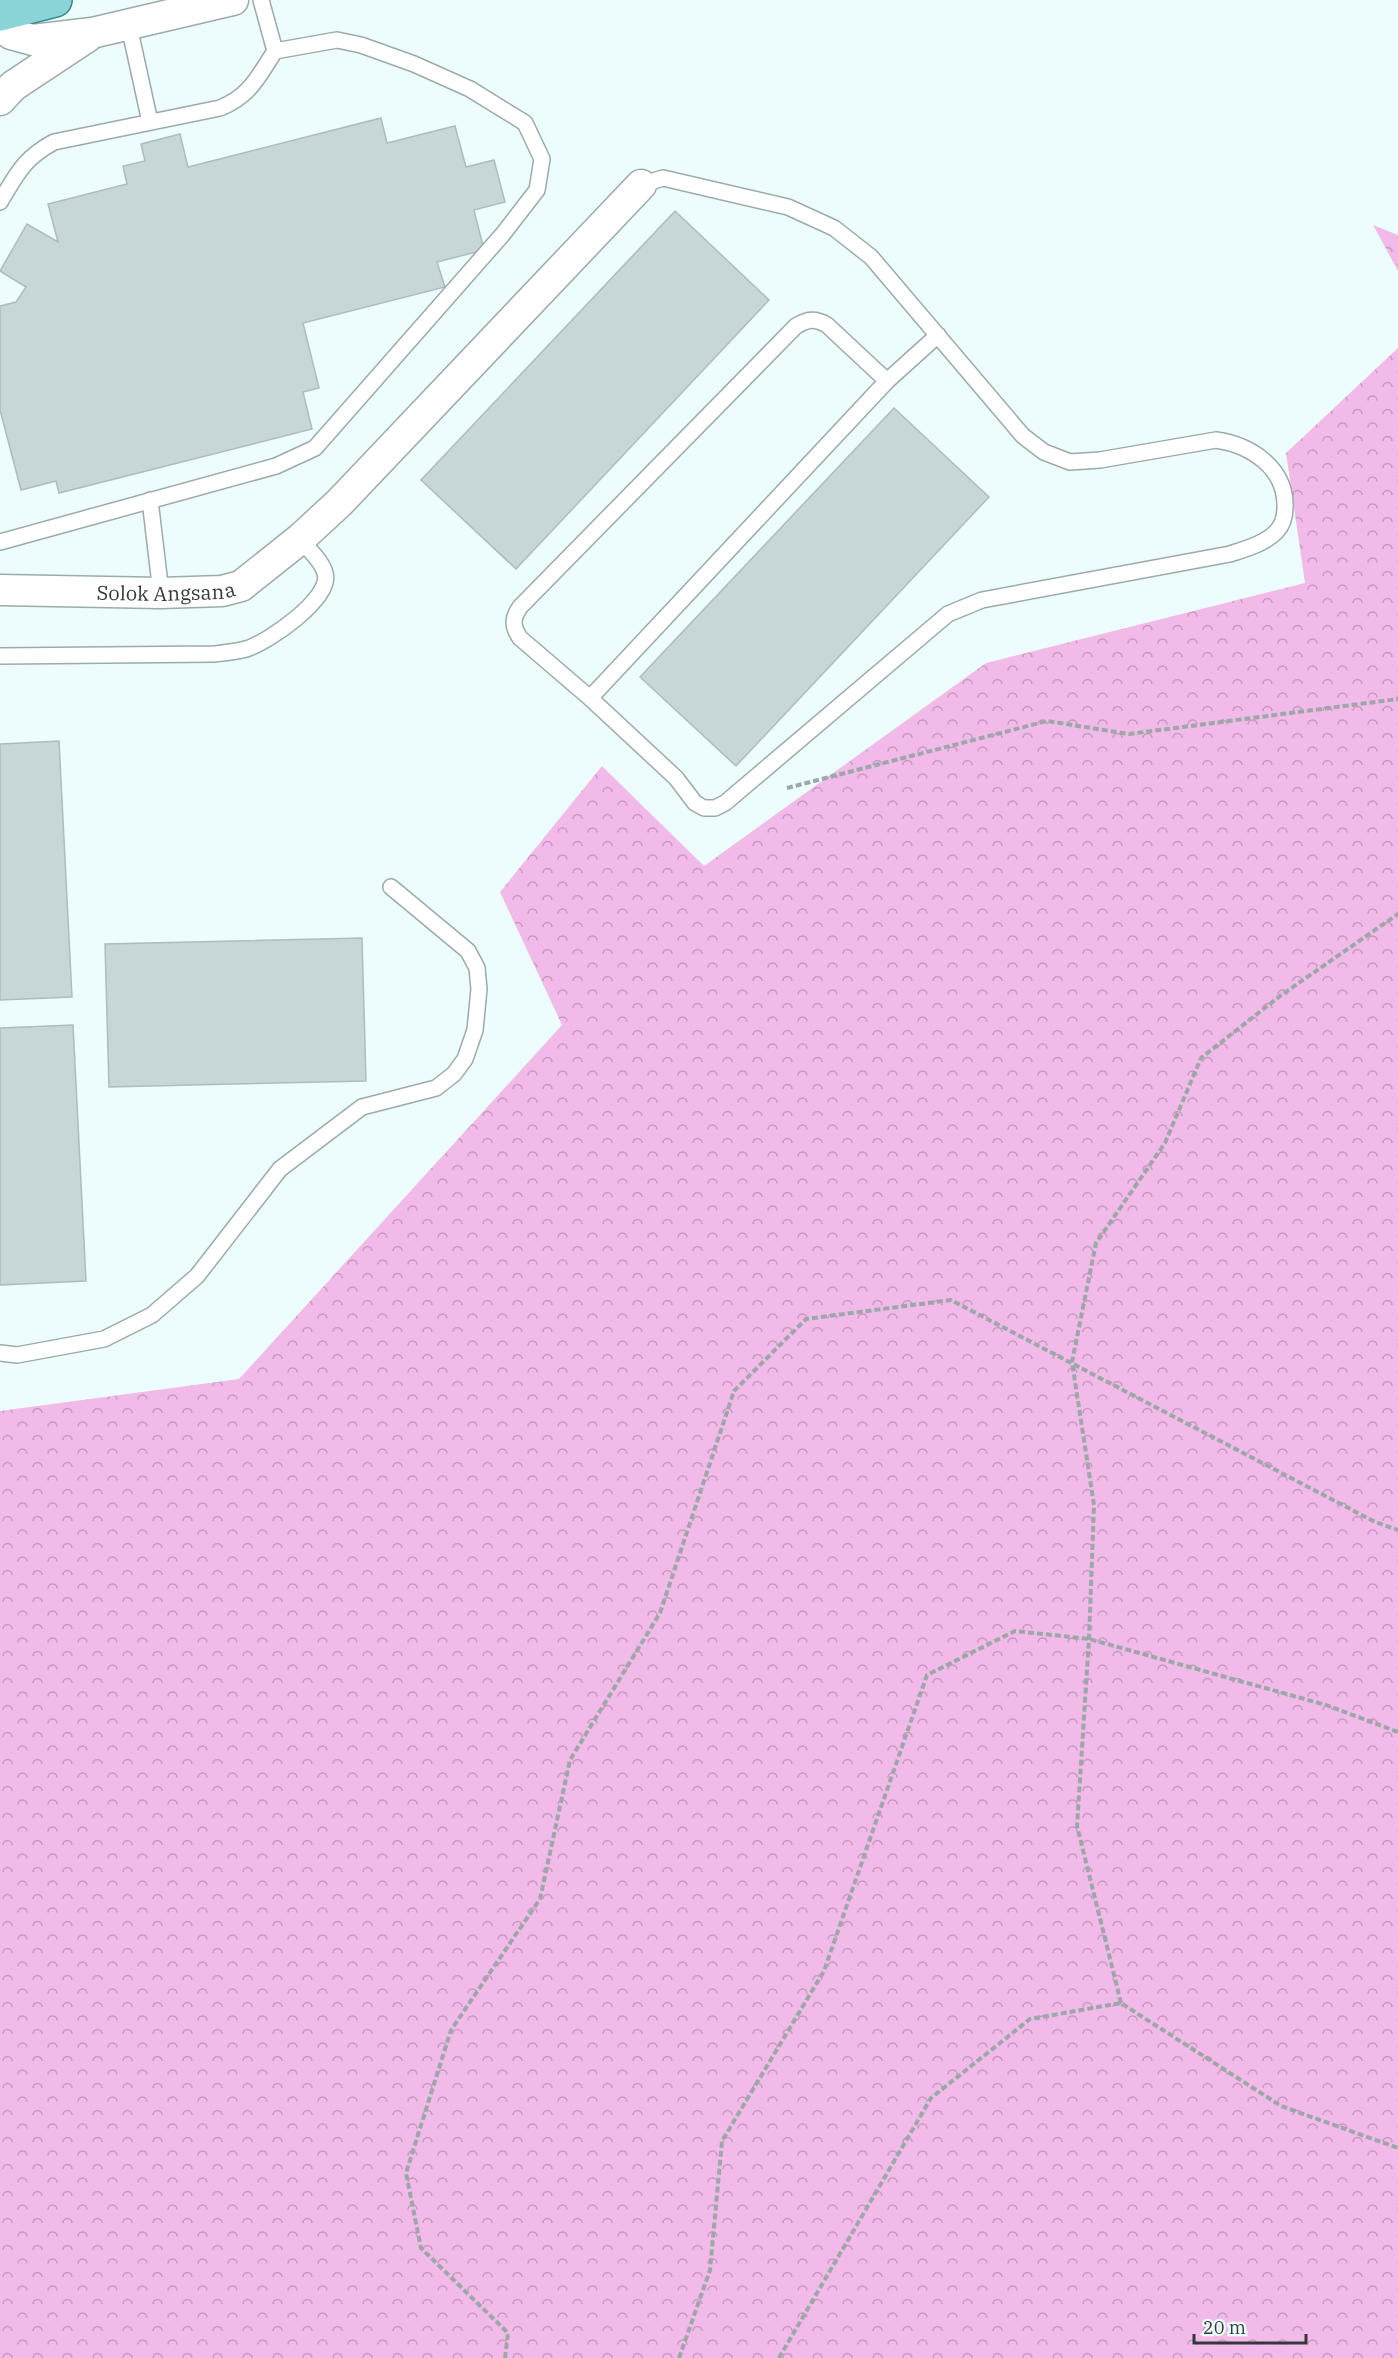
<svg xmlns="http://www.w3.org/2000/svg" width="1398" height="2358" viewBox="0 0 1398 2358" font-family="'IBM Plex Serif',serif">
<defs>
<pattern id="forest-crowns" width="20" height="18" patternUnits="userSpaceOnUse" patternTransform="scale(1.5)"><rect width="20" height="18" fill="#f2bae8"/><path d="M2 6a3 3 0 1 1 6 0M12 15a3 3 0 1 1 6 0" fill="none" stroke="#c598bd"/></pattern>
</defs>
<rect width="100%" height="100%" fill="#edfdfe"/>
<path fill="url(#forest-crowns)" d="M1373 225 1398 235V271Z
M1398 348V2358H0V1411L239 1379 562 1025 500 892 602 766 704 866 986 663 1305 583 1286 453Z"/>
<path fill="#c7d6d7" stroke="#adbcbc" stroke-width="1.5" d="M381 118 387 143 455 126 466 167 494 160 505 202 474 210 484 250 437 262 445 287 303 323 319 388 303 392 312 429 59 493 56 481 21 490 0 410V306L16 302 26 287 0 271 27 224 58 242 48 204 127 184 123 166 145 161 141 144 180 134 188 167Z
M675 211 769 300 516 569 421 480Z
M894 408 989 497 736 766 640 677Z
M59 741 72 997 0 1000V744Z
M362 938 366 1081 109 1087 105 944Z
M73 1025 86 1281 0 1285V1028Z"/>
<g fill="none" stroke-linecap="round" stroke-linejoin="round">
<defs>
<path id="service" d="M129 26 150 122
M641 185 663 178 788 207 834 228 871 257 1023 436 1044 452 1070 462 1100 460 1216 440C1251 445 1286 468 1285 507 1285 517 1283 525 1276 532 1264 544 1245 549 1230 554L982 600 948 614 725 803 715 808H704L695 803 676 778 590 698 520 638C512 626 512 619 520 607L796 326C808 319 815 318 827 325L887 381
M0 202C17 174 24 158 54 142L220 108C250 96 258 77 275 51L261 0
M150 500 161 593
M0 542 276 466 315 448 503 234 537 190 542 159 525 123 470 89 414 64 361 45 337 40 275 51
M0 656 214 654C224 653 235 652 246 649 267 643 333 598 325 573 322 561 308 549 300 539
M590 698 887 381 938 335
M0 1353 17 1355 104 1339 152 1315 197 1276 280 1169 362 1107 436 1088 454 1074 465 1059 475 1030 479 989 477 968 468 951 391 887"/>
<g id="minor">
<path d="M0 25 11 34 33 40 92 33 233 0"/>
<path d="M0 100 13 86 87 37"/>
<path id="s1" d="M0 590 161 593 222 591 241 586 300 539 339 503 641 185"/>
</g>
<path id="primary" d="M0 14 55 0"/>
</defs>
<use href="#service" stroke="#9baaaa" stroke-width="18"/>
<use href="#minor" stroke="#9baaaa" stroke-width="33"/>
<use href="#primary" stroke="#398b8e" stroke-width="36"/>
<path stroke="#9ca7a8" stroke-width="4" stroke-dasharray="6 3" stroke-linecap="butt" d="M787 788 1047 721 1129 734 1398 699
M1121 2003 1077 1826 1089 1639 1094 1505 1072 1362 1096 1243 1165 1143 1201 1058 1280 996 1398 914
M505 2358 508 2333 421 2248 406 2173 451 2030 540 1899 570 1760 660 1613 734 1391 806 1319 951 1300 1375 1522 1398 1530
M679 2358 710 2270 722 2141 824 1971 927 1675 1015 1631 1089 1639 1326 1705 1398 1732
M779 2358 931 2098 1030 2019 1121 2003 1281 2106 1398 2148"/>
<use href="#service" stroke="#fff" stroke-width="15"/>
<use href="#minor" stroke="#fff" stroke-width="30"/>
<use href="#primary" stroke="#8ad4d7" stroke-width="33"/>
</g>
<g text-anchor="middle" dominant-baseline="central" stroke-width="4.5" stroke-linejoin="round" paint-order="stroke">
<g font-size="20" fill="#343a3a" stroke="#edfdfe">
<text stroke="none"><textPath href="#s1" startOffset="166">Solok Angsana</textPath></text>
</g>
</g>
<path d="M1194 2334v9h112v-9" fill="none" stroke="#343a3a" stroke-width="3"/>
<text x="1203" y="2334" font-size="18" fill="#343a3a" stroke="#edfdfe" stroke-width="4.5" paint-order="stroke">20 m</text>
</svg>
